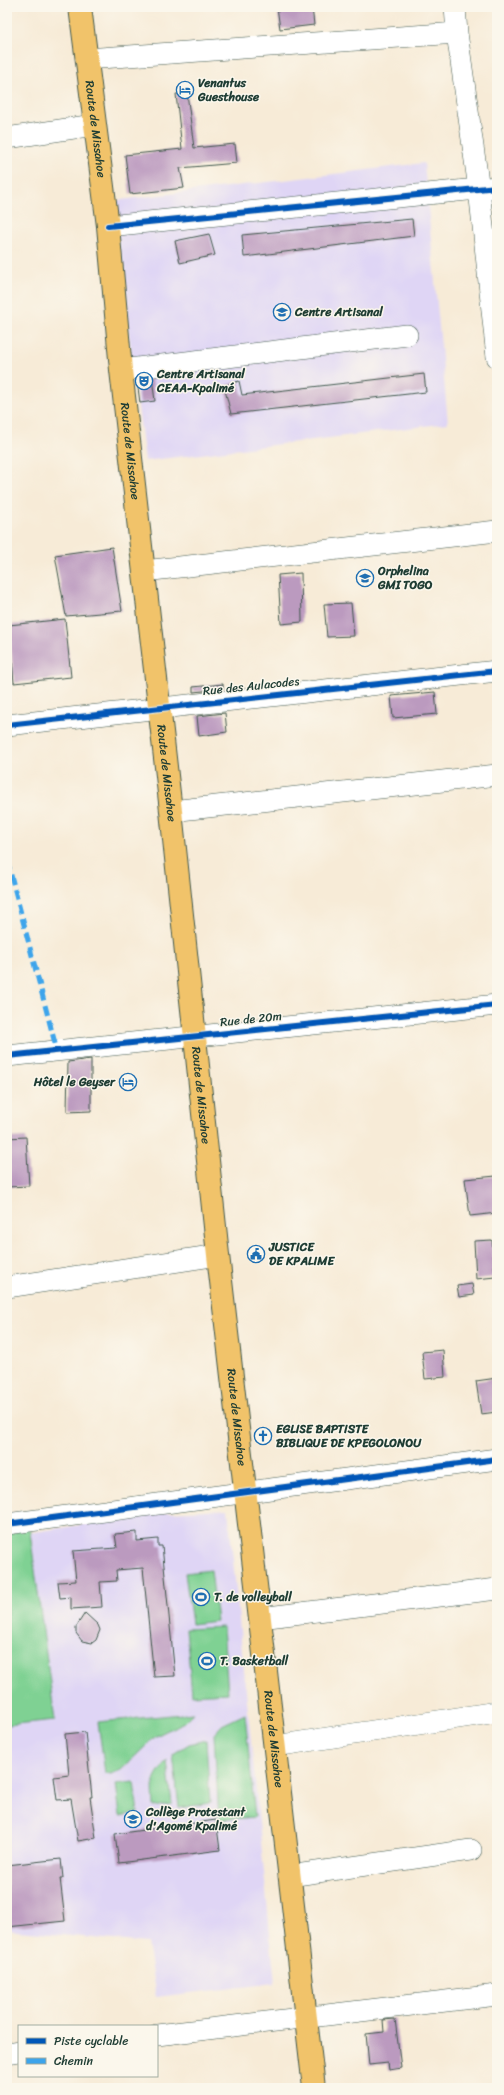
<svg xmlns="http://www.w3.org/2000/svg" width="504" height="2095" viewBox="0 0 504 2095" font-family="Sriracha,sans-serif">
<rect width="100%" height="100%" fill="#fbf7ec"/>
<filter id="ink" filterUnits="userSpaceOnUse"><feTurbulence type="fractalNoise" baseFrequency=".025" numOctaves="2"/><feDisplacementMap in="SourceGraphic" scale="8" xChannelSelector="R" yChannelSelector="G"/><feConvolveMatrix kernelMatrix="1 2 1 2 8 2 1 2 1" color-interpolation-filters="sRGB"/></filter>
<filter id="wash" filterUnits="userSpaceOnUse"><feTurbulence type="fractalNoise" baseFrequency=".012" numOctaves="4" result="noise"/><feDisplacementMap in="SourceGraphic" scale="16" xChannelSelector="R" yChannelSelector="G"/><feGaussianBlur stdDeviation="0.9" result="paint"/><feColorMatrix in="noise" values="0 0 0 0 0 0 0 0 0 0 0 0 0 0 0 0 0 1.4 0 .05"/><feComposite in="paint" operator="in"/></filter>
<g filter="url(#wash)">
<rect width="100%" height="100%" fill="#f7ebd7"/>
<path fill="#dfd5f5" d="M424 163 448 423 145 461 112 201Z
M228 1509 275 1983 156 1997 147 1943 7 1930V1536L168 1512Z"/>
<path fill="#7fd193" stroke="#4f8764" d="M29 1525 55 1720 7 1725V1527Z
M211 1570 217 1621 192 1624 185 1573Z
M223 1627 228 1693 192 1695 186 1629Z
M193 1713 184 1722 156 1736 121 1770 111 1774 105 1773 98 1722Z
M245 1714 255 1817 219 1820 214 1734 222 1725Z
M206 1740 210 1803 179 1808 173 1754 189 1744Z
M167 1761 172 1804 154 1807C153 1783 150 1780 167 1761Z
M134 1782 138 1813 120 1816 116 1784Z"/>
<g id="blocks">
<path fill="#bb9abf" d="M277 7H312L314 25 280 29Z
M187 93 194 148 235 144 237 163 180 168 184 188 130 194 125 155 182 149 176 94Z
M412 219 414 236 244 257 242 235Z
M209 234 215 255 180 263 175 241Z
M424 374 426 392 231 414 224 386 239 381 242 395Z
M152 378 155 401 140 403 137 380Z
M112 547 122 611 66 616 55 555Z
M301 573 302 622 281 624 278 575Z
M351 603 354 636 327 637 324 604Z
M65 619 71 677 14 683 9 625Z
M223 684V689L193 692V687Z
M435 692 437 714 393 718 391 696Z
M225 713 227 732 199 736 197 716Z
M91 1059V1111L67 1112 68 1062Z
M26 1137 29 1186 7 1187V1138Z
M496 1176 497 1213 470 1216 465 1179Z
M492 1240 495 1277 476 1279 474 1241Z
M472 1284 474 1295 459 1297 457 1286Z
M443 1350 445 1377 425 1379 422 1352Z
M497 1378V1412L481 1414 476 1381Z
M137 1532V1541L158 1539V1546H162L175 1676 154 1677 143 1568 116 1570 117 1581 100 1582 102 1607 71 1609V1597L60 1598 58 1582 76 1581 73 1551 117 1548 115 1534Z
M85 1613 98 1625 100 1630 96 1640 92 1643 82 1641 76 1633V1627Z
M85 1732 92 1797H90L96 1838 78 1841 71 1799 57 1800 54 1777 69 1775 65 1734Z
M216 1820 220 1850 119 1863 115 1834Z
M61 1859 63 1878H60L65 1921 7 1927V1865Z
M395 2019 401 2068 389 2070 388 2063 369 2065 366 2034 384 2032 383 2020Z"/>
</g>
</g>
<g filter="url(#ink)">
<use href="#blocks" fill-opacity="0" stroke="#3f574c" stroke-width="1"/>
<g fill="none" stroke-linecap="round" stroke-linejoin="round">
<defs>
<path id="minor" d="M455 7 457 33 479 189 497 357
M86 59 457 33
M7 138 94 125
M108 226 497 187
M121 370 407 335
M144 571 497 531
M7 725 497 671
M171 811 497 775
M7 1056 497 1005
M7 1287 218 1255
M7 1524 497 1459
M260 1618 497 1589
M275 1746 497 1712
M289 1876 471 1850
M157 2035 497 1995
M7 2053 19 2051"/>
<g id="major">
<path id="s1" d="M80 7 108 226 121 370 171 811 218 1255 314 2088"/>
</g>
</defs>
<use href="#minor" stroke="#3f574c" stroke-width="22"/>
<use href="#major" stroke="#3f574c" stroke-width="24"/>
<use href="#minor" stroke="#fff" stroke-width="21"/>
<use href="#major" stroke="#f1c36a" stroke-width="22"/>
<path stroke="#3da4eb" stroke-width="5" stroke-dasharray="10 5" stroke-linecap="butt" d="M7 860 57 1051"/>
<defs>
<path id="cycleway" d="M108 226 497 187
M7 725 497 671
M7 1056 497 1005
M7 1524 497 1459"/>
</defs>
<use href="#cycleway" stroke="#fbf7ec" stroke-width="8"/>
<use href="#cycleway" stroke="#0057b8" stroke-width="6"/>
</g>
</g>
<defs>
<symbol id="hotel-ring" viewBox="-11 -11 22 22"><circle r="9.5" fill="#fbf7ec" stroke="#1f6fb2" stroke-width="1.5"/><path d="M-6-4.5h1.5V1H6V5H4.5V3h-9V5H-6ZM-4 0a1.8 1.8 0 1 1 3.6 0ZM.5 0V-2.5h3Q6-2.5 6 0Z" fill="#1f6fb2"/></symbol>
<symbol id="school-ring" viewBox="-11 -11 22 22"><circle r="9.5" fill="#fbf7ec" stroke="#1f6fb2" stroke-width="1.5"/><path d="M0-5L7-2L0 1L-7-2ZM-4 1L0 2.5L4 1V4Q0 6-4 4Z" fill="#1f6fb2"/></symbol>
<symbol id="theatre-ring" viewBox="-11 -11 22 22"><circle r="9.5" fill="#fbf7ec" stroke="#1f6fb2" stroke-width="1.5"/><path d="M-5-5.5Q0-4 5-5.5V0Q5 5 0 6Q-5 5-5 0ZM-3.3-2.5H-1v1.5H-3.3ZM1-2.5H3.3v1.5H1ZM-2.8 1Q0 5.5 2.8 1Z" fill="#1f6fb2"/></symbol>
<symbol id="civic-ring" viewBox="-11 -11 22 22"><circle r="9.5" fill="#fbf7ec" stroke="#1f6fb2" stroke-width="1.5"/><path d="M-.6-6.5H3V-4.5H.6V-3L4-1V1h2V6H-6V1h2V-1L-.6-3ZM-1.2 2.5V6h2.4V2.5Z" fill="#1f6fb2"/></symbol>
<symbol id="church-ring" viewBox="-11 -11 22 22"><circle r="9.5" fill="#fbf7ec" stroke="#1f6fb2" stroke-width="1.5"/><path d="M-1.2-6h2.4v3.5h3.3v2.4h-3.3V6h-2.4V-.1h-3.3v-2.4h3.3Z" fill="#1f6fb2"/></symbol>
<symbol id="stadium-ring" viewBox="-11 -11 22 22"><circle r="9.5" fill="#fbf7ec" stroke="#1f6fb2" stroke-width="1.5"/><path d="M0-5a6.5 5 0 1 0 0 10a6.5 5 0 1 0 0-10ZM-3.5-1.8h7v3.6h-7Z" fill="#1f6fb2"/></symbol>
</defs>
<g fill-rule="evenodd">
<use href="#hotel-ring" x="175" y="80" width="20" height="20"/>
<use href="#school-ring" x="272" y="302" width="20" height="20"/>
<use href="#theatre-ring" x="134" y="371" width="20" height="20"/>
<use href="#school-ring" x="355" y="568" width="20" height="20"/>
<use href="#hotel-ring" x="118" y="1072" width="20" height="20"/>
<use href="#civic-ring" x="246" y="1244" width="20" height="20"/>
<use href="#church-ring" x="253" y="1426" width="20" height="20"/>
<use href="#stadium-ring" x="191" y="1587" width="20" height="20"/>
<use href="#stadium-ring" x="197" y="1651" width="20" height="20"/>
<use href="#school-ring" x="123" y="1809" width="20" height="20"/>
</g>
<g text-anchor="middle" dominant-baseline="central" stroke-width="3" stroke-linejoin="round" paint-order="stroke">
<g font-size="12" font-weight="bold" fill="#1f3d34" stroke="#fbf7ec" text-anchor="start">
<text x="198" y="83">Venantus<tspan x="198" dy="14">Guesthouse</tspan></text>
<text x="295" y="312">Centre Artisanal</text>
<text x="157" y="374">Centre Artisanal<tspan x="157" dy="14">CEAA-Kpalimé</tspan></text>
<text x="378" y="571">Orphelina<tspan x="378" dy="14">GMI TOGO</tspan></text>
<text x="115" y="1082" text-anchor="end">Hôtel le Geyser</text>
<text x="269" y="1247">JUSTICE<tspan x="269" dy="14">DE KPALIME</tspan></text>
<text x="276" y="1429">EGLISE BAPTISTE<tspan x="276" dy="14">BIBLIQUE DE KPEGOLONOU</tspan></text>
<text x="214" y="1597">T. de volleyball</text>
<text x="220" y="1661">T. Basketball</text>
<text x="146" y="1812">Collège Protestant<tspan x="146" dy="14">d'Agomé Kpalimé</tspan></text>
</g>
<g font-size="12" fill="#1f3d34" stroke="#fbf7ec">
<text stroke="none"><textPath href="#s1" startOffset="123">Route de Missahoe</textPath></text>
<text stroke="none"><textPath href="#s1" startOffset="447">Route de Missahoe</textPath></text>
<text transform="translate(251 686) rotate(-6)">Rue des Aulacodes</text>
<text stroke="none"><textPath href="#s1" startOffset="771">Route de Missahoe</textPath></text>
<text transform="translate(251 1019) rotate(-6)">Rue de 20m</text>
<text stroke="none"><textPath href="#s1" startOffset="1095">Route de Missahoe</textPath></text>
<text stroke="none"><textPath href="#s1" startOffset="1419">Route de Missahoe</textPath></text>
<text stroke="none"><textPath href="#s1" startOffset="1743">Route de Missahoe</textPath></text>
</g>
</g>
<rect width="504" height="2095" fill="none" stroke="#fbf7ec" stroke-width="24"/>
<rect x="18" y="2025" width="140" height="52" fill="#fbf7ec" stroke="#a3ada2"/>
<rect x="26" y="2038" width="20" height="6" fill="#0057b8" stroke="#a3ada2"/>
<text x="54" y="2045" font-size="12" fill="#1f3d34">Piste cyclable</text>
<rect x="26" y="2058" width="20" height="6" fill="#3da4eb" stroke="#a3ada2"/>
<text x="54" y="2065" font-size="12" fill="#1f3d34">Chemin</text>
</svg>
